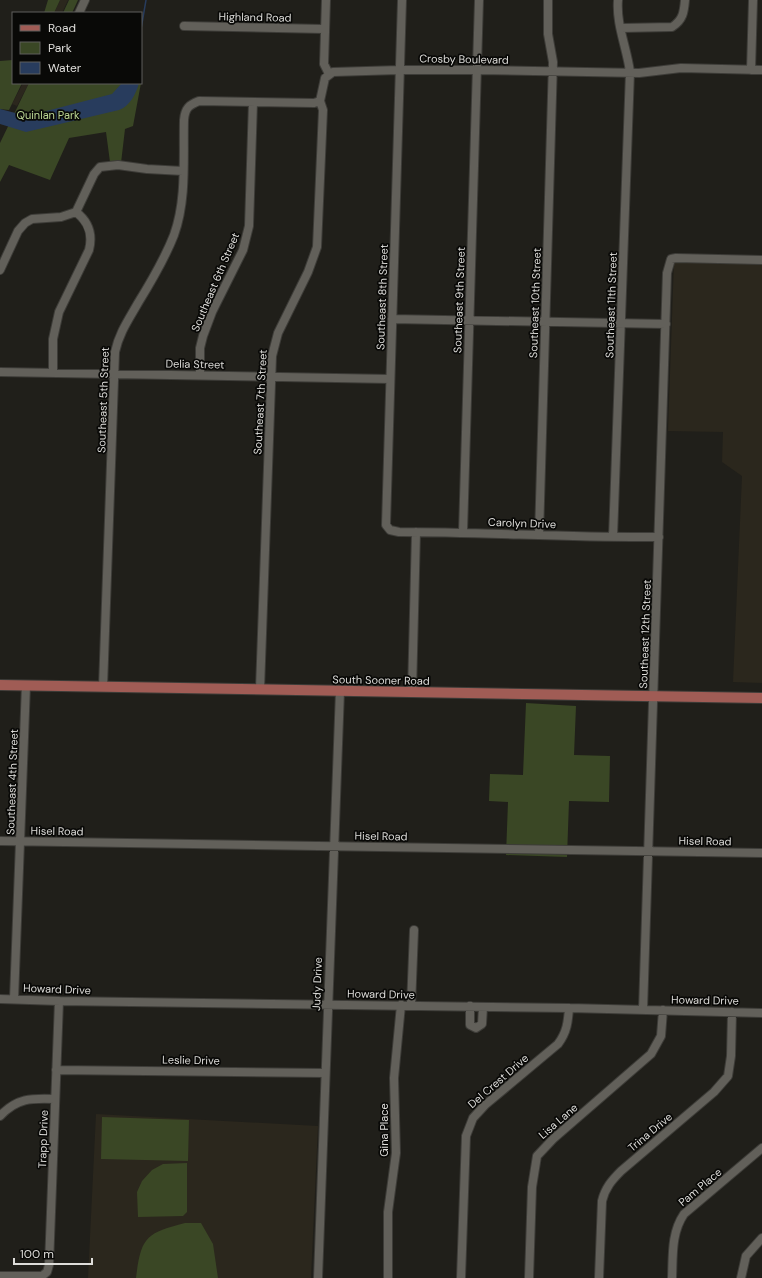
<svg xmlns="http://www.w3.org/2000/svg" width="762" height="1278" viewBox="0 0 762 1278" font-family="'DM Sans',sans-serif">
<rect width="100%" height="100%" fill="#201f1a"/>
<path fill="#2b271d" d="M60 0H68L62 13H54Z
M23 83H29L17 106 12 104Z
M674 261 762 263V683L733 682 742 476 722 462 723 432 668 431Z
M96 1114 318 1126 311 1278H88Z"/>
<path fill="#3a4725" d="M48 0H60L54 13H44Z
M69 0H78L72 13H63Z
M13 60V83H22L9 110 0 109V61Z
M29 83H141L133 126 125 129 121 163 110 162 106 132 69 138 50 180 9 165 0 182V143Z
M526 703 576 706 574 755 610 756 609 802 569 801 567 857 506 855 508 802 489 801 490 774 523 775Z
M102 1117 189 1120 188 1161 101 1159Z
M187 1163V1212L183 1216 138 1217 137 1192 142 1181 152 1170 163 1164Z
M185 1223H201L213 1244 218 1278H136C141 1237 146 1233 185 1223Z"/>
<path fill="#283c5d" d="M122 83H139C136 94 130 106 119 110L26 132 0 124V109L27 116 112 94Z"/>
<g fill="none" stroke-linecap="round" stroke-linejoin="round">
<path stroke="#283c5d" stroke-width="1.5" d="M141 29 146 0"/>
<defs>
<path id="minor" d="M326 0 324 64 329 74
M402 0 386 525 390 530 399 532C486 532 572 538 659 537
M79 13 85 0
M184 26 324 29
M621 28 672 27C683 20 684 12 685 0
M751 70 753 0
M76 212 94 174 100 167 118 165 147 169 183 171
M0 270 18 231 25 223 32 219 61 217 76 212
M392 319 666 324
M0 372 390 379
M53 373V339L59 312 89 250C93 234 89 222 76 212
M200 375V348L203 336 212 312 243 250 249 226 253 102
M463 532 479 0
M539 535 553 62 548 34V0
M613 537 630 72C627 48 616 25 618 0
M103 687 115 352C119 333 129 319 138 303 151 282 165 258 174 235 187 199 183 158 184 120 185 108 189 105 199 101L314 103 320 101 325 78 333 72 399 70H477L639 73 681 68 762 70
M260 689 272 356 278 333 308 272 317 247 323 110 320 101
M412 692 416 532
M0 841 762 853
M0 999 59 1001 569 1008 762 1013
M14 999 26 685
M411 1006 414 930
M470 1006V1025L476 1028 482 1024 483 1007
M643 1010 667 273 671 259 676 258 762 260
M56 1070 325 1073
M0 1116C17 1098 31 1098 55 1099
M0 1276H42L47 1272 49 1265 59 1001
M318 1278 340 691
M388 1278V1212L396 1153 394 1078 401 1005
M461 1278 466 1136 473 1118 485 1105 558 1044C567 1032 568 1022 569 1008
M529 1278 532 1187 537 1156 553 1139 651 1054 661 1036 663 1010
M599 1278 602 1201C605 1188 612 1180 621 1171L714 1092 728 1076 731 1056 732 1012
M672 1278C673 1256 671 1233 684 1214L762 1148
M741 1278 746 1256 762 1238"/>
<path id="major" d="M0 685 762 698"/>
</defs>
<use href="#minor" stroke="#3d3c38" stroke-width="10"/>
<use href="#major" stroke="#3d3c38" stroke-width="12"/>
<use href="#minor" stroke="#62605a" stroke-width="8"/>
<use href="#major" stroke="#a05c55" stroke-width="10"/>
</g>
<g text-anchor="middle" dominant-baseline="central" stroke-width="3.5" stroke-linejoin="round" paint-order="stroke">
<g font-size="11" fill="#dfdedb" stroke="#090907">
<text transform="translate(255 17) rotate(1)">Highland Road</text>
<text transform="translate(464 59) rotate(1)">Crosby Boulevard</text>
<text transform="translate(215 282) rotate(-67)">Southeast 6th Street</text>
<text transform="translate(382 297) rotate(-88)">Southeast 8th Street</text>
<text transform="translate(459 300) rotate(-88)">Southeast 9th Street</text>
<text transform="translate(535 303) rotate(-88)">Southeast 10th Street</text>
<text transform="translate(611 305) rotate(-88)">Southeast 11th Street</text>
<text transform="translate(195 364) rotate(1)">Delia Street</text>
<text transform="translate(103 400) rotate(-88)">Southeast 5th Street</text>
<text transform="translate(260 402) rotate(-87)">Southeast 7th Street</text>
<text transform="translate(522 523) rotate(2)">Carolyn Drive</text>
<text transform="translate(645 634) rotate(-88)">Southeast 12th Street</text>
<text transform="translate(381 680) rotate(1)">South Sooner Road</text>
<text transform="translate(12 782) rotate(-88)">Southeast 4th Street</text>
<text transform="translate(57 831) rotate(1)">Hisel Road</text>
<text transform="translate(381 836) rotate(1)">Hisel Road</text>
<text transform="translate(705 841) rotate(1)">Hisel Road</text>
<text transform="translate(317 984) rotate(-88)">Judy Drive</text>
<text transform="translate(57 989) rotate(2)">Howard Drive</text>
<text transform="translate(381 994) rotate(1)">Howard Drive</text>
<text transform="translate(705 1000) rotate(1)">Howard Drive</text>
<text transform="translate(191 1060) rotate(1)">Leslie Drive</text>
<text transform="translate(498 1081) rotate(-41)">Del Crest Drive</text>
<text transform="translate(558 1121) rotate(-41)">Lisa Lane</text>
<text transform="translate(384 1130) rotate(-90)">Gina Place</text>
<text transform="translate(650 1132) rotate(-40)">Trina Drive</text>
<text transform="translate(43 1139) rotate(-88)">Trapp Drive</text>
<text transform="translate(700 1187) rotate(-40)">Pam Place</text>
</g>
<g font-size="11" fill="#bbd693" stroke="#090907">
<text x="48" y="115">Quinlan Park</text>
</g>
</g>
<rect x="12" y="12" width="130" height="72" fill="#090907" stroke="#5f5e5c"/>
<rect x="20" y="25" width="20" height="6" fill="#a05c55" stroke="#5f5e5c"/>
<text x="48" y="32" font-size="12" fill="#dfdedb">Road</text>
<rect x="20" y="42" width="20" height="12" fill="#3a4725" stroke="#5f5e5c"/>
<text x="48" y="52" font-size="12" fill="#dfdedb">Park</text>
<rect x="20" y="62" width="20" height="12" fill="#283c5d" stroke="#5f5e5c"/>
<text x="48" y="72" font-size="12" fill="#dfdedb">Water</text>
<path d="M14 1258v6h78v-6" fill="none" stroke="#dfdedb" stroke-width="2"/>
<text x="20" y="1258" font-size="12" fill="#dfdedb" stroke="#090907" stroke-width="3" paint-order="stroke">100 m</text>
</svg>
